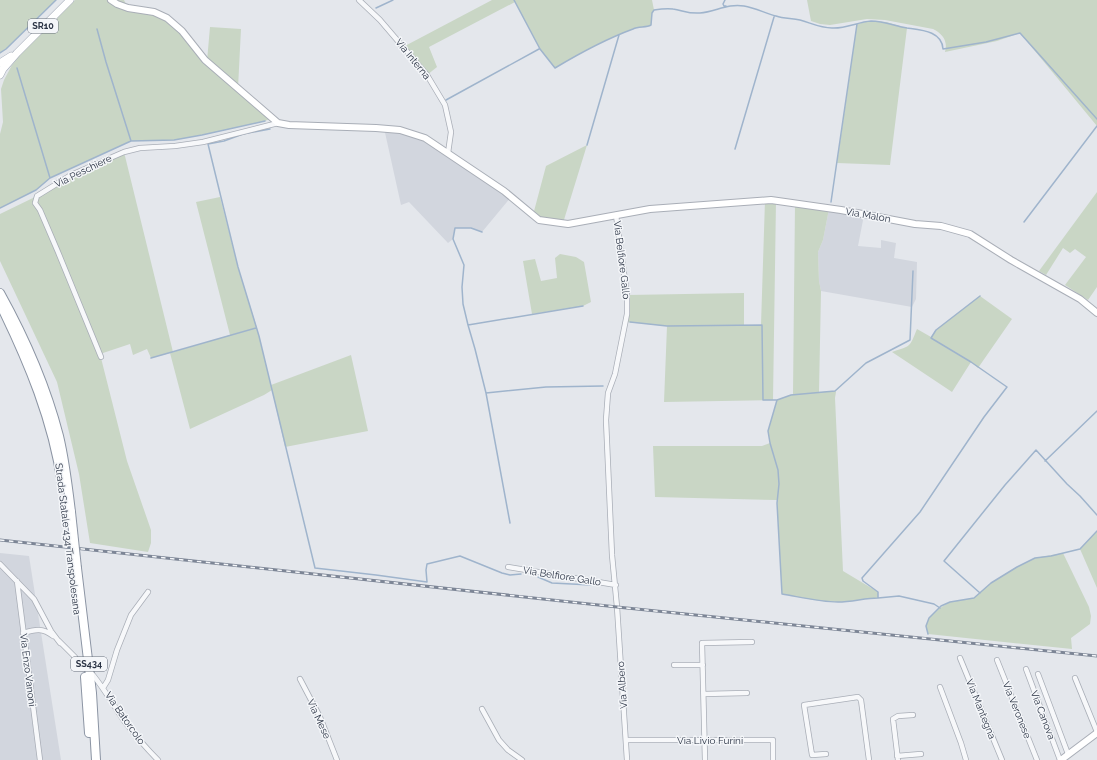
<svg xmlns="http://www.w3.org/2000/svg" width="1097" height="760" viewBox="0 0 1097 760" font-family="Raleway,sans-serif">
<rect width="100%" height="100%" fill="#e4e7ec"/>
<path fill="#d2d6de" d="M384 128 425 138 511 197 482 232 471 228H455L453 239 448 243 409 202 401 205Z
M829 209 864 215 858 246 881 248V240L896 243 894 258 917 262 916 299 912 307 821 291 819 281 818 252 823 240Z
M0 553 29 556 61 760H0Z"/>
<path fill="#c9d6c5" d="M0 0H56L6 49 0 53Z
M75 0H124L128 8 167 18 207 61 210 27 241 29 238 88 272 118 265 121 202 135 174 140 131 141 50 178 36 190 0 208V134L3 122 1 89 4 80 12 65 22 53Z
M492 0H652L654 10 652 13 651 25C646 28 639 26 633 29 606 39 580 53 555 68L540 49 515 2 429 47 437 67 427 75 403 47Z
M807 0H1097V126L1020 33 997 41 945 52C948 41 943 34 933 29L885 20 867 19 830 25 820 24 811 21Z
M870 21 886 22 907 28 890 165 837 163 857 24Z
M587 145 563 223 539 220 533 215 546 166Z
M124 152 173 352 230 335 196 202 220 197 238 267 257 328 271 385 351 355 368 431 285 447 272 390 264 395 190 429 170 353 151 358 147 349 133 355 130 344 100 354 127 461 151 530V543L148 552 90 543 79 474 57 382 0 261V214L37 196 71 175Z
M1097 192V287L1088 300 1065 285 1086 257 1075 249 1070 253 1063 248 1046 275 1039 271Z
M765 200 776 201 773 400 664 402 667 326 626 322 627 295 744 293V325H761Z
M795 204 829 209 823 240 818 252 819 281 821 291 819 392 835 391 836 392 835 398 843 571 878 592V598C865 598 852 602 838 602 820 602 799 597 782 594L777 500 655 497 653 446H762L770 443 768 431 777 400 793 394Z
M560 254 576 257 584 262 591 302 583 306 532 314 523 261 535 259 541 281 557 278 555 258Z
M980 296 1012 319 978 368 971 362 952 392 892 352C912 345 909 348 917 329L931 337 936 330Z
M1097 531V588L1080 549Z
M1063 553 1089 607 1091 616 1090 624 1071 638 1072 649 928 634 926 626 929 618 940 608 950 602 974 598 991 583 1017 567 1035 558Z"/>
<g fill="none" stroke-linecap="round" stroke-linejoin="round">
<path stroke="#9fb4cc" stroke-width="1.5" d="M514 0 540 49 555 68C580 53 606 39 633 29 639 26 646 28 651 25L652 13 654 10C660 9 667 8 673 9 682 10 688 14 700 13 715 12 728 3 744 6 755 8 765 13 776 16 784 19 792 18 800 20 811 23 820 28 832 28 845 29 858 22 871 21 884 21 895 26 907 28 921 30 942 31 943 49L986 42 1020 33 1097 119
M725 0 723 4 724 6H726
M376 8 393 0
M97 29 106 62 131 141
M0 53 6 49 56 0
M17 68 50 178
M446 100 539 49
M270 129 243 134 224 141 208 144 238 267 259 336 315 568 376 575 427 582 426 570 427 564 460 556 502 573 510 575 521 574
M587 145 619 35
M735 149 774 17
M831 202 857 24
M0 208 36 190 50 178 131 141 174 140 202 135 265 121
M1024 222 1097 126
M482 232 471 228H455L453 239 464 265 462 287 463 304 468 325 475 349 486 393 510 523
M630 322 667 326 762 325 763 400H777
M468 325 583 306
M151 358 256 328
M486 393 546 387 603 386
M1045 461 1097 411
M538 577 552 583 591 585
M980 593 944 561 1005 485 1036 450 1067 484 1080 496 1097 515
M878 598C865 598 852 602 838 602 820 602 800 597 782 594L777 503 779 484 778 470 770 443 768 431 777 400 791 395 835 391 866 363 910 340 913 271
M940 608 934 604 899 596 878 598V592L863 581 862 578 920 512 984 417 1007 387 971 362 931 338 936 330 980 296
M928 634 926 626 929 618 941 606 950 602 974 598 991 583 1017 567 1035 558 1051 556 1080 549 1097 531"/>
<path stroke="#bfc3cb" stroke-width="4.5" stroke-dasharray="4.5 2" stroke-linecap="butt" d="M75 657 88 670"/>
<defs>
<path id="street" d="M359 0 380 20 427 75 445 105 451 132 448 153
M616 215 627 295V314L615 374 608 393 606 420 612 555 617 607 627 760
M101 357 58 252 40 210 35 203 37 196 71 175 124 152 140 148 175 146 203 142 278 123
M0 564 34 599 51 631 60 643
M508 567 616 585
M17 581 40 760
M23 633C36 629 43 628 53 636
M59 641 75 657
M960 658 1002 760
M997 660 1037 760
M674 665H703
M1026 669 1060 760
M1038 674 1068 754
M93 675C105 690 114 706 125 722 135 735 146 748 158 760
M1075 678 1097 732
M300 679 320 717 337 760
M940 687 961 743 966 760
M103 688 108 680 117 650 131 615 148 592
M704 694 747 693
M482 709 499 740 508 750 522 760
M626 740H773V760
M826 754 812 755 804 705 858 697 861 700 869 760
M897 756 921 754
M705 760 702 643 752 642
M898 760 893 719 898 716 913 715"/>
<path id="secondary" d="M111 0 117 4 128 8 154 12 167 18 182 31 205 60 278 123 289 125 376 128 400 130 425 138 504 191 539 220 568 224 650 209 771 200 841 210 915 224 941 226 970 234 1011 260 1080 299 1097 313
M1061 760 1097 733"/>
<path id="primary" d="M0 63 11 56
M0 75 3 69 17 53 70 0"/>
<path id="highway" d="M0 293C25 338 46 386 59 436 65 461 68 487 71 512
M0 304C28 361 53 421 62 484
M77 568 92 693 96 760
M85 677 89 733"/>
</defs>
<use href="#street" stroke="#a9aeb7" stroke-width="6"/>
<use href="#secondary" stroke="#a9aeb7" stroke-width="8"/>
<use href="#primary" stroke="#a3abb8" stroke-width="8"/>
<use href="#highway" stroke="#8b94a3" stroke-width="10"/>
<use href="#street" stroke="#f7f8fa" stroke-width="4.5"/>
<use href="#secondary" stroke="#fff" stroke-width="6"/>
<use href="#primary" stroke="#fff" stroke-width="7"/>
<use href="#highway" stroke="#fff" stroke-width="8"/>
<defs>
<path id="rail" d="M0 540 617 607 1097 656"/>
</defs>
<use href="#rail" stroke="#7d8696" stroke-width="3"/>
<use href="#rail" stroke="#f4f6f9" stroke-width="1.5" stroke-dasharray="4.5" stroke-linecap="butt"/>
<defs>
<path id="highway-bridge" d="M71 512 77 568"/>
</defs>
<use href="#highway-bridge" stroke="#8b94a3" stroke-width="10" stroke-linecap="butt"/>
<use href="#highway-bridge" stroke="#fff" stroke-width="8"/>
</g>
<g text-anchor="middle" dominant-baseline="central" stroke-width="3" stroke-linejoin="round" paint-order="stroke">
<g fill="#f4f6f9" stroke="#676e7b" stroke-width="1">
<rect x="28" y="19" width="30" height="14" rx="3"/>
<rect x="71" y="657" width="36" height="14" rx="3"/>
</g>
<g font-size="9" font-weight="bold" fill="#2b3445">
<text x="43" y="26">SR10</text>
<text x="89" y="664">SS434</text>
</g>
<g font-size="10" fill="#2b3445" stroke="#f4f6f9">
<text transform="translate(413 59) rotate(51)">Via Interna</text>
<text transform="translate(83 171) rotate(-26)">Via Peschiere</text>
<text transform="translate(868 215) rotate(10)">Via Malon</text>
<text transform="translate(622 260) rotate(83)">Via Belfiore Gallo</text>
<text transform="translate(68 539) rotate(83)">Strada Statale 434 Transpolesana</text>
<text transform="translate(562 576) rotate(9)">Via Belfiore Gallo</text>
<text transform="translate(28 670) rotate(83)">Via Enzo Vanoni</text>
<text transform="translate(622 685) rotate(-94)">Via Albero</text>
<text transform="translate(981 709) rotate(68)">Via Mantegna</text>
<text transform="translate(1017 710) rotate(68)">Via Veronese</text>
<text transform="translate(1043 715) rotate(69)">Via Canova</text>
<text transform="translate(125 718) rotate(55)">Via Batorcolo</text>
<text transform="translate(319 719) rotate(65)">Via Mese</text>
<text x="710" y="740">Via Livio Furini</text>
</g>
</g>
</svg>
